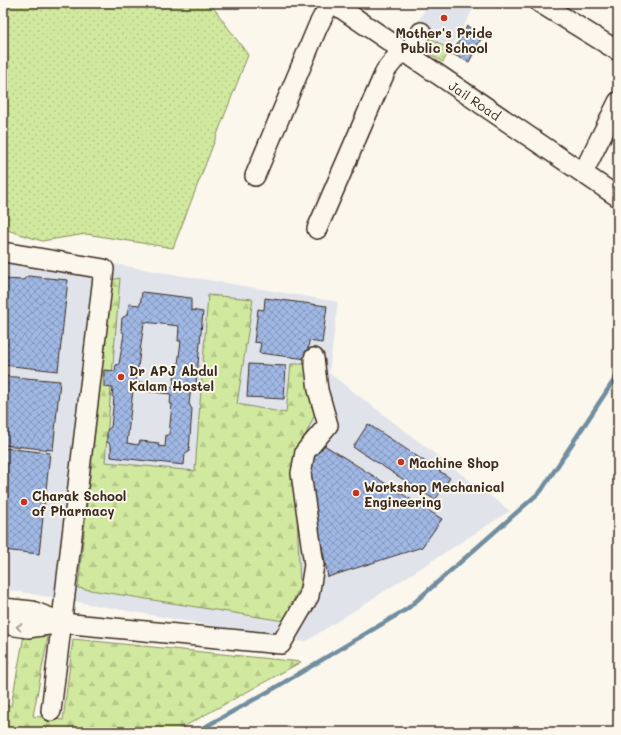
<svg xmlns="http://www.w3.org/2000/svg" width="621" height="735" viewBox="0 0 621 735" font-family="Mali,sans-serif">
<defs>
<pattern id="forest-firs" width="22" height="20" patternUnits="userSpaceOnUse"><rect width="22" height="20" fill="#d0e99f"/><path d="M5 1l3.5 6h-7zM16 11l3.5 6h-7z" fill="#b4c888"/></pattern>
<pattern id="park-dots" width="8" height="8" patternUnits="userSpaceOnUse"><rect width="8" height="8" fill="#d0e99f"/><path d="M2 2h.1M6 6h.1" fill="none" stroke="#b4c888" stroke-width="1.8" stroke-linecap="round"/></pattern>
<pattern id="building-cross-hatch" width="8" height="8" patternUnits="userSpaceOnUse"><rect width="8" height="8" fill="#a0b8e5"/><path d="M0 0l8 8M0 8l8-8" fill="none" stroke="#8496b9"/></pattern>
</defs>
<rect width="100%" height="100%" fill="#fbf7ec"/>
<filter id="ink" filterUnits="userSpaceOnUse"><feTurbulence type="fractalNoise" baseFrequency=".025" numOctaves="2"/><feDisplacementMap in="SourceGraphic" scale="8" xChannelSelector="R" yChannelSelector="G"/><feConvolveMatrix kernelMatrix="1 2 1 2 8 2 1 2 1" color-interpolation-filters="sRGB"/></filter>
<g filter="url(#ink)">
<path fill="#e0e4ea" d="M429 3H465L474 8 450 50 414 28Z
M3 245 338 302 329 373 510 511 305 642 3 589Z"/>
<path fill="url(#forest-firs)" stroke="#868a5e" d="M120 278 105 462 195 471 208 295 253 299 237 404 286 413 291 364H304L319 405 302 443 295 467 300 586 284 621 78 588 111 280Z
M24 635 48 637 33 716 63 720 73 639 301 662 174 732H3V705L11 706Z"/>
<path fill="url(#park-dots)" stroke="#868a5e" d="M3 3H216L213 7 248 55 173 248 86 234 42 241 7 230 3 215Z
M427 36 450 50 443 62 420 48Z"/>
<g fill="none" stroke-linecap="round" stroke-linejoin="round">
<path stroke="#718ea0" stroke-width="4.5" d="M196 732 273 689 407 609 541 491 618 374"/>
</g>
<path fill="url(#building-cross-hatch)" stroke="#3b2a1e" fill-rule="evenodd" d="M467 26 483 35 469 62 452 54Z
M28 276 68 280 58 371 3 365V279L23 280Z
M142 292 191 298V310L203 312 196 385 191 387 189 404 192 409 189 452 185 454 184 465 111 457V445L107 442V430L111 427 114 398 112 396 113 388 104 387V370L115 371 116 365 119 364 124 334 121 330 122 318 127 315 129 304 140 305ZM144 322 179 326 178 341H181L177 372H175L173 387 136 382ZM133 390 171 394 170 404H172L169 435H166L165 447 158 446 159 443 140 441 138 445 127 443Z
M265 298 327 306 322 343 309 341 307 359 259 353 261 343 254 342 258 309 264 310Z
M249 364 286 366 284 399 247 397Z
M3 376 60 381 53 450 3 445Z
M368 424 450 478 435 500 353 447Z
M321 443 442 519 422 547 328 577 306 466Z
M3 448 50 453 39 554 3 550Z
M3 660 8 661 5 696H3Z"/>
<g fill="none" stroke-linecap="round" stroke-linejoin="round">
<defs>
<g id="minor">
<path id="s1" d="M333 3 618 197"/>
<path d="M540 3 618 51"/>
<path d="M407 53 421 32"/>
<path d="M583 173 618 102"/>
<path d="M255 176 318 26 330 3"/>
<path d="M317 229 386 70 402 50"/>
<path d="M3 252 104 269 51 711"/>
<path d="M3 608 32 611 61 622"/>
<path d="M3 624 28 628 62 623 281 644 309 596 314 565 301 473 305 452 328 425 318 390 314 358"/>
</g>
</defs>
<use href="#minor" stroke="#3b2a1e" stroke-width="22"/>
<use href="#minor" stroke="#fbf7ec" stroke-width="19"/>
</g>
<defs><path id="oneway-chevron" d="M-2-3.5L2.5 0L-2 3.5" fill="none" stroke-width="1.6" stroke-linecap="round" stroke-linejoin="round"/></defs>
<use stroke="#9b9085" href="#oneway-chevron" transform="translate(19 627) rotate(-172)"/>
</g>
<g fill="#c8321e" stroke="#fbf7ec" stroke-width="1.5">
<circle cx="444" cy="18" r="4"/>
<circle cx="121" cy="377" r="4"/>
<circle cx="401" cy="462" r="4"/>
<circle cx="356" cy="493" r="4"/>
<circle cx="24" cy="502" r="4"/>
</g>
<g text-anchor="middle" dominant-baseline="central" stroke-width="4" stroke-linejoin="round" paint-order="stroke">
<g font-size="13" font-weight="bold" fill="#3b2a1e" stroke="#fbf7ec" text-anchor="start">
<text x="444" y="32" text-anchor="middle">Mother's Pride<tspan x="444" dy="15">Public School</tspan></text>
<text x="129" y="370">Dr APJ Abdul<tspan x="129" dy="15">Kalam Hostel</tspan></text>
<text x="409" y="462">Machine Shop</text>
<text x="364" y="486">Workshop Mechanical<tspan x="364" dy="15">Engineering</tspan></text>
<text x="32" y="495">Charak School<tspan x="32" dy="15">of Pharmacy</tspan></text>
</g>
<g font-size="13" fill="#3b2a1e" stroke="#fbf7ec">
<text stroke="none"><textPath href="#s1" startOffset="172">Jail Road</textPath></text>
</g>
</g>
<rect width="621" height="735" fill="none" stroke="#fbf7ec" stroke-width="16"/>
<rect x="8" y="8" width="605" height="719" fill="none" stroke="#3b2a1e" stroke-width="1.5" filter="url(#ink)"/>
</svg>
